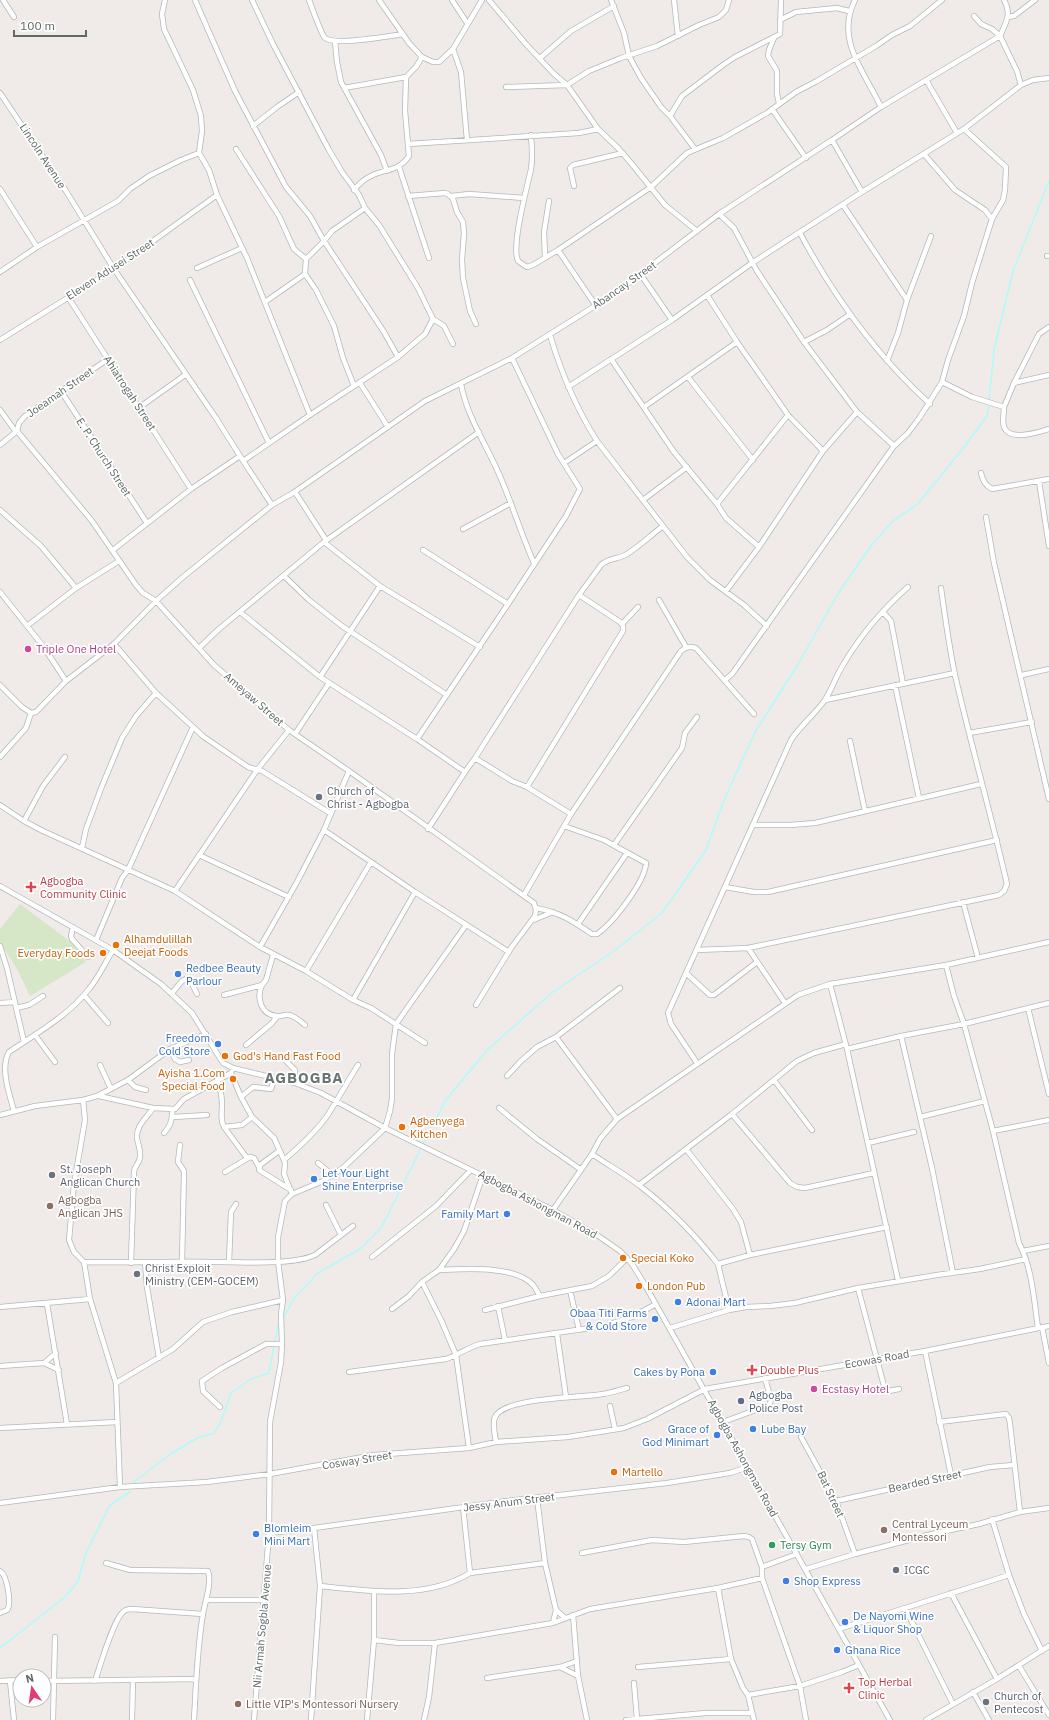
<svg xmlns="http://www.w3.org/2000/svg" width="1049" height="1720" viewBox="0 0 1049 1720" font-family="'IBM Plex Sans',sans-serif">
<rect width="100%" height="100%" fill="#f0ebe8"/>
<path fill="#d5e7c6" d="M20 904 76 946 86 962 30 996 17 969 0 942V929Z"/>
<g fill="none" stroke-linecap="round" stroke-linejoin="round">
<path stroke="#adfcfb" stroke-width="1.5" d="M989 400 994 350 1013 271 1049 181
M283 1318 295 1297 318 1273 360 1249 381 1228 445 1101 488 1049 553 992 614 951 662 913 706 850 724 800 755 732 797 666 839 592 871 546 893 521 918 504 964 447 987 416 989 404
M275 1342 278 1326
M134 1482 169 1455 197 1438 214 1433 220 1424 231 1393 251 1379 269 1373 274 1346
M0 1648 65 1597 78 1581 86 1553 110 1505 130 1492"/>
<defs>
<path id="minor" d="M3 0 14 17
M165 0 162 14 164 29 193 90 201 116 202 131 199 153 209 170 217 195 247 258 310 415
M195 0 235 91 286 187 310 216 324 241 384 332 398 357
M309 0C312 7 321 34 325 38 335 46 388 36 403 34
M379 0 409 43 422 57
M452 0 467 23
M489 0 525 43 553 73 567 85 598 129 618 148 631 163 665 205 697 231
M611 0 624 33 629 56 641 78 661 107 670 116 695 149
M674 0 678 36
M855 0C835 40 864 71 881 107
M974 16 981 24 992 29 1000 36 1017 71 1021 85
M1008 17 1014 16 1035 0
M780 20 796 12 837 8 849 11
M774 38 769 50 768 56 777 71V94L779 103
M335 41 337 62 341 82 381 155 387 171
M453 49 461 72 467 140
M540 58 571 31 614 6
M926 80 957 133
M506 87 567 85 589 71 621 58 657 46 699 25 719 17 726 10 729 0
M344 88 406 77
M0 93 66 191 114 269 216 418 240 456 272 505
M772 109 806 158
M670 116 682 96 723 65 735 57 780 34 781 0
M253 126 277 107 299 92
M531 135C532 147 533 158 531 169 527 188 511 246 518 261L527 267 533 265 558 250 651 187 687 153 723 138 767 113 796 92 817 81 876 46 892 35 910 26 942 0
M832 140 881 107 1000 36C1006 22 1012 15 1004 0
M408 144 579 133 598 129
M236 149 279 216 294 249 306 259
M924 154 955 190 985 210 992 219
M399 167 429 258
M574 186 570 168 573 165 623 153
M0 189 37 247
M354 190C359 184 364 179 371 176 387 168 398 172 409 156L405 111 406 77 416 67 422 57 433 62H439L453 49 482 0
M408 196 445 193 448 194 453 199 457 212 463 222 464 233 462 260 463 278 470 311 476 324
M451 196 469 194 524 198
M843 205 907 300 898 333 887 361
M719 214 734 228 757 271 804 342 857 412 894 446
M800 233C834 297 876 355 930 404
M558 250 596 306
M545 256 544 232 549 201
M1047 256H1049
M197 268 242 248
M0 272 37 247 118 201 130 189 149 176 181 160 199 153
M641 275 672 320
M190 280 269 443
M707 295 737 342 788 415 823 451
M68 297 191 489
M907 300 931 236
M265 302 305 274
M433 319 444 326 453 344
M550 335C561 372 576 408 597 441L687 557 710 580 744 605 767 626
M0 340 114 269 217 195
M804 342 827 330 849 315
M611 359 674 452 717 504 726 518 759 547
M688 377 753 460
M942 382 972 397 1004 407 1014 383 1039 334 1049 327
M360 383 388 427
M1014 383 1049 375
M461 384C467 417 486 444 499 474 512 503 521 534 534 563
M354 386 343 358 334 326 316 290 305 274 306 259 324 241 332 231 365 208
M568 387 672 320 752 263 862 192 964 129 1021 85 1033 80 1049 78
M61 391 147 523
M140 407 185 375
M644 407 737 342
M1004 407C1004 413 1002 421 1004 427 1010 442 1038 432 1049 429
M0 410 16 432
M17 431 92 521 136 585 143 593 156 601 214 665 289 730 349 771 534 903 536 910 535 916 511 948 476 1005
M0 445 17 431 19 423 25 416 108 359
M243 461 310 415 398 357 425 334 433 319 418 288 379 225 365 208 359 195 342 172 329 150 273 44 252 0
M564 463 597 441
M981 473C983 481 985 485 992 489L1049 479
M1039 481 1049 546
M295 492 326 540
M643 500 687 467
M717 504 788 415
M0 510 41 546 76 588
M986 517 994 563 1049 799
M463 529 511 503
M324 542 380 586 480 647
M113 550 191 489 240 456
M423 550 508 604
M284 576 309 600 342 626 447 695
M726 591 759 547 823 451 857 412
M0 592 43 646 66 681
M659 600 686 647
M240 612 320 677 417 739 465 772
M883 612 891 621 903 684
M622 624 638 607
M27 626 76 588 119 561
M114 644 156 693 204 737 248 767 262 771 330 813
M199 648 219 629 324 542 479 432
M1022 675 1049 669
M320 677 380 586
M725 680 732 674 894 446 908 433 920 417 942 382 948 360 964 316 972 283 992 219 1003 200 1005 190 1006 167 964 129
M0 685 22 707 31 713
M895 685 919 798
M825 700 955 673
M31 713 36 712 66 681 114 644 156 601 183 577 272 505 293 493 425 401 512 358
M969 733 1032 722
M295 734 329 683
M417 739 508 604 566 516 580 489 558 454 512 358 614 294 719 214 832 140 862 192
M850 741 865 811
M0 757 26 728 31 713
M475 758 512 781 527 787 571 814
M527 787 623 631V626L620 622 579 595
M0 805 24 821 43 831 175 891 260 947 306 971 353 1000 371 1008 425 1043
M24 821 43 786 65 757
M753 825H791L815 823 981 784
M428 829 465 772 475 758 579 595 601 565C608 558 619 559 627 554 640 546 651 535 663 526
M324 830 415 892 509 952
M614 845 682 748 685 733 697 717
M82 848 86 829 102 786 122 738 136 716 156 693
M199 855 289 897
M0 886 113 950 161 984 192 1013 223 1063 233 1068 295 1083 321 1093 385 1128 553 1210 597 1235 620 1251 632 1264 645 1285 890 1720
M725 887 754 892H768L997 840
M175 891 257 770 289 730
M524 895 571 814 681 651C686 647 689 646 696 648L754 714
M963 902 978 958
M536 908C561 913 571 920 592 934H597C613 923 645 882 646 863L604 840 564 826
M531 921 553 912
M578 924 627 853
M73 927 71 936 72 939 88 957
M96 940 122 878 128 870 193 727
M0 946 7 968 24 1042
M260 947 297 882 324 830 349 771
M748 948 785 1003
M697 950 748 948 999 895 1004 891 1007 884C991 814 971 745 955 675 949 646 945 617 941 588
M946 965 954 996 964 1024 993 1131 1019 1243C1032 1268 1034 1299 1038 1328
M306 971 371 862
M686 973 710 995H714L757 962
M830 984 847 1049 898 1280
M262 985C256 998 261 1015 277 1016 281 1017 285 1014 289 1015 295 1016 300 1021 305 1025
M172 993 182 981 186 979 190 980 197 994
M84 995 108 1023
M224 995 262 985 266 980 273 955
M353 1000 415 892
M0 1003 15 1002
M16 1008 29 1005 43 996
M1028 1008 1049 1094
M35 1035 55 1062
M901 1036 932 1168 953 1273
M556 1037 617 1119
M246 1045 271 1024 277 1017
M170 1049 175 1059 180 1062 189 1060
M847 1049 901 1036 964 1024 1049 1003
M285 1060 295 1070V1083
M697 1063 671 1024 668 1013 791 740C801 725 815 714 825 700 832 689 836 676 843 665 860 636 883 609 908 587
M100 1065 111 1089
M231 1073 241 1097 252 1117 274 1138 284 1160 285 1164 284 1174 292 1194
M507 1076 521 1061 537 1047 556 1037 620 988
M128 1080 135 1087 146 1090
M217 1080C220 1087 222 1097 222 1105 222 1113 220 1120 224 1127L242 1125 252 1117
M774 1080 812 1130
M99 1096 153 1108 175 1109 184 1099 231 1073 233 1068
M241 1097 253 1087 271 1089 275 1078
M83 1100 85 1120 74 1184 69 1240 74 1252 84 1262 90 1299 116 1383 120 1487
M499 1108 537 1139 580 1169
M14 1111C9 1093 0 1068 9 1052 37 1033 68 1016 89 989 99 977 105 963 113 950
M732 1114 790 1183 797 1187 805 1188 874 1173
M0 1115 35 1106 83 1100 97 1096 128 1080 170 1049 206 1034
M173 1117 207 1115
M920 1117 985 1101
M224 1127 247 1158
M993 1131 1049 1120
M164 1133C171 1126 173 1119 172 1109
M868 1143 914 1132
M180 1145 178 1162 184 1171 182 1262
M686 1149 733 1209 741 1222 750 1255
M279 1151 260 1165 259 1170 291 1190
M592 1154C608 1165 625 1174 640 1186 669 1208 696 1236 718 1264
M284 1160C298 1148 319 1129 329 1113 339 1097 348 1081 358 1065
M318 1163 333 1175
M225 1172 250 1157 254 1158 259 1167
M639 1185 732 1114 797 1061 814 1053 846 1044
M326 1205 341 1235
M553 1210 592 1154 600 1139 617 1119 798 995 830 984 946 965 1049 942
M1023 1251 1049 1246
M372 1257 436 1206 471 1170
M84 1262C129 1263 175 1261 221 1262 245 1262 294 1265 315 1255L353 1226
M145 1262 147 1287 159 1358
M229 1262 231 1212 236 1204
M131 1263 134 1171C135 1166 140 1162 140 1157 141 1151 138 1144 137 1138 136 1125 147 1118 153 1108
M439 1270C463 1269 516 1265 533 1285 536 1288 537 1292 540 1296
M422 1282 441 1320 456 1355 469 1448
M858 1288 884 1386 889 1391 899 1389
M570 1290 579 1330
M47 1304 67 1424
M498 1306 505 1340
M0 1307 90 1299
M392 1309 409 1296 422 1282 439 1270 454 1249 464 1231 483 1175
M485 1310 540 1296 592 1286 609 1276 627 1258
M729 1310 718 1264 750 1255 887 1227
M1042 1327 1049 1363
M670 1328 729 1310 746 1307 770 1306 795 1303 858 1288 937 1275 980 1269 1026 1259
M557 1334 566 1397
M925 1351 951 1475
M44 1363 59 1370
M0 1366 44 1363 56 1353
M349 1372 446 1359C458 1355 467 1348 480 1344L604 1326 632 1317 656 1304
M116 1383 173 1349 203 1322 232 1312 283 1300
M610 1406 615 1429
M220 1407 203 1391 202 1381 222 1368 266 1344H282
M723 1422 769 1405 771 1400 765 1378
M939 1422 1006 1414 1009 1418 1010 1424 1020 1512
M0 1428 117 1422
M801 1437 836 1501 855 1554
M496 1442C495 1435 492 1424 495 1417 504 1397 583 1398 603 1394 611 1393 619 1390 627 1388
M537 1498 545 1563 556 1610 553 1623
M836 1501 990 1467 1014 1465
M0 1503 120 1487 207 1482 270 1474 374 1455 469 1448 496 1442 568 1437 624 1428 647 1419 705 1389 925 1351 1049 1326
M463 1507 470 1573
M992 1519 1009 1575 1024 1614 1042 1651
M269 1533 314 1528 507 1501 667 1483 730 1473 748 1467
M582 1553 652 1540 684 1542 744 1536 749 1537 752 1539 762 1567V1578L800 1686 806 1720
M106 1563 130 1570 208 1571C212 1584 205 1601 203 1614 197 1649 196 1685 194 1720
M762 1567 797 1554
M806 1569 855 1554 936 1533 979 1524 1020 1512 1049 1508
M0 1571C7 1575 12 1604 7 1610L0 1613
M320 1586C368 1591 426 1600 470 1573L545 1563
M718 1588 731 1659 743 1688 748 1695 754 1720
M951 1593 997 1679
M207 1600H265
M905 1608 953 1704
M556 1610 565 1618
M573 1615 578 1676 587 1720
M839 1629 1009 1575
M374 1640 399 1643H435L553 1623 590 1609 718 1588 762 1578
M1019 1666 1049 1715
M560 1667 578 1676
M638 1667 731 1659
M487 1678 560 1667 577 1661
M0 1681 20 1680
M10 1681 14 1720
M44 1681 196 1679
M95 1681C100 1666 113 1621 123 1612 125 1610 129 1609 132 1609L203 1614
M634 1683 637 1719
M973 1692 989 1720
M748 1695 800 1686 842 1672 859 1665
M53 1720 55 1637
M132 1720 133 1680
M254 1720 269 1533 270 1422 281 1362 282 1344 281 1314 283 1300 278 1261V1237L285 1201 292 1194 323 1181 343 1168 385 1128 390 1111 392 1099V1054L396 1024 466 925
M311 1720 320 1586 314 1528
M367 1720 374 1640V1592
M424 1720 429 1697 435 1643
M626 1720 706 1713H752
M926 1720 997 1679 1049 1646"/>
</defs>
<use href="#minor" stroke="#b3b8b9" stroke-width="6"/>
<use href="#minor" stroke="#fff" stroke-width="4.5"/>
</g>
<g fill="#d1479c" stroke="#fff" stroke-width="1.5">
<circle cx="28" cy="649" r="4"/>
<circle cx="814" cy="1389" r="4"/>
</g>
<g fill="#6b7280" stroke="#fff" stroke-width="1.5">
<circle cx="319" cy="797" r="4"/>
<circle cx="52" cy="1175" r="4"/>
<circle cx="137" cy="1274" r="4"/>
<circle cx="896" cy="1570" r="4"/>
<circle cx="986" cy="1702" r="4"/>
</g>
<g fill="#e0444e" stroke="#fff" stroke-width="1.5">
<path d="M29 881h4v4h4v4h-4v4h-4v-4h-4v-4h4z"/>
<path d="M750 1364h4v4h4v4h-4v4h-4v-4h-4v-4h4z"/>
<path d="M847 1682h4v4h4v4h-4v4h-4v-4h-4v-4h4z"/>
</g>
<g fill="#e8710a" stroke="#fff" stroke-width="1.5">
<circle cx="116" cy="945" r="4"/>
<circle cx="103" cy="953" r="4"/>
<circle cx="225" cy="1056" r="4"/>
<circle cx="233" cy="1079" r="4"/>
<circle cx="402" cy="1127" r="4"/>
<circle cx="623" cy="1258" r="4"/>
<circle cx="639" cy="1286" r="4"/>
<circle cx="614" cy="1472" r="4"/>
</g>
<g fill="#3f7fe0" stroke="#fff" stroke-width="1.5">
<circle cx="178" cy="974" r="4"/>
<circle cx="218" cy="1044" r="4"/>
<circle cx="314" cy="1179" r="4"/>
<circle cx="507" cy="1214" r="4"/>
<circle cx="678" cy="1302" r="4"/>
<circle cx="655" cy="1319" r="4"/>
<circle cx="713" cy="1372" r="4"/>
<circle cx="753" cy="1429" r="4"/>
<circle cx="717" cy="1435" r="4"/>
<circle cx="256" cy="1534" r="4"/>
<circle cx="786" cy="1581" r="4"/>
<circle cx="845" cy="1622" r="4"/>
<circle cx="837" cy="1650" r="4"/>
</g>
<g fill="#8d6e63" stroke="#fff" stroke-width="1.5">
<circle cx="50" cy="1206" r="4"/>
<circle cx="884" cy="1530" r="4"/>
<circle cx="238" cy="1704" r="4"/>
</g>
<circle fill="#5c6f8a" stroke="#fff" stroke-width="1.5" cx="741" cy="1401" r="4"/>
<circle fill="#2e9e5b" stroke="#fff" stroke-width="1.5" cx="772" cy="1545" r="4"/>
<g text-anchor="middle" dominant-baseline="central" stroke-width="3.5" stroke-linejoin="round" paint-order="stroke">
<g font-size="11" fill="#5f6767" stroke="#fff">
<text transform="translate(43 156) rotate(57)">Lincoln Avenue</text>
<text transform="translate(110 269) rotate(-33)">Eleven Adusei Street</text>
<text transform="translate(624 285) rotate(-35)">Abancay Street</text>
<text transform="translate(60 392) rotate(-35)">Joeamah Street</text>
<text transform="translate(130 393) rotate(57)">Ahiatrogah Street</text>
<text transform="translate(104 457) rotate(57)">E. P. Church Street</text>
<text transform="translate(254 699) rotate(41)">Ameyaw Street</text>
<text transform="translate(538 1204) rotate(28)">Agbogba Ashongman Road</text>
<text transform="translate(877 1359) rotate(-10)">Ecowas Road</text>
<text transform="translate(743 1458) rotate(61)">Agbogba Ashongman Road</text>
<text transform="translate(357 1460) rotate(-9)">Cosway Street</text>
<text transform="translate(925 1481) rotate(-12)">Bearded Street</text>
<text transform="translate(831 1494) rotate(65)">Bat Street</text>
<text transform="translate(509 1502) rotate(-7)">Jessy Anum Street</text>
<text transform="translate(262 1626) rotate(-85)">Nii Armah Sogbla Avenue</text>
</g>
<g font-size="11" fill="#b23c85" stroke="#fff" text-anchor="start">
<text x="36" y="649">Triple One Hotel</text>
<text x="822" y="1389">Ecstasy Hotel</text>
</g>
<g font-size="11" fill="#5b616d" stroke="#fff" text-anchor="start">
<text x="327" y="791">Church of<tspan x="327" dy="13">Christ - Agbogba</tspan></text>
<text x="60" y="1169">St. Joseph<tspan x="60" dy="13">Anglican Church</tspan></text>
<text x="145" y="1268">Christ Exploit<tspan x="145" dy="13">Ministry (CEM-GOCEM)</tspan></text>
<text x="904" y="1570">ICGC</text>
<text x="994" y="1696">Church of<tspan x="994" dy="13">Pentecost</tspan></text>
</g>
<g font-size="11" fill="#be3a42" stroke="#fff" text-anchor="start">
<text x="40" y="881">Agbogba<tspan x="40" dy="13">Community Clinic</tspan></text>
<text x="760" y="1370">Double Plus</text>
<text x="858" y="1682">Top Herbal<tspan x="858" dy="13">Clinic</tspan></text>
</g>
<g font-size="11" fill="#c56008" stroke="#fff" text-anchor="start">
<text x="124" y="939">Alhamdulillah<tspan x="124" dy="13">Deejat Foods</tspan></text>
<text x="95" y="953" text-anchor="end">Everyday Foods</text>
<text x="233" y="1056">God's Hand Fast Food</text>
<text x="225" y="1073" text-anchor="end">Ayisha 1.Com<tspan x="225" dy="13">Special Food</tspan></text>
<text x="410" y="1121">Agbenyega<tspan x="410" dy="13">Kitchen</tspan></text>
<text x="631" y="1258">Special Koko</text>
<text x="647" y="1286">London Pub</text>
<text x="622" y="1472">Martello</text>
</g>
<g font-size="11" fill="#366cbe" stroke="#fff" text-anchor="start">
<text x="186" y="968">Redbee Beauty<tspan x="186" dy="13">Parlour</tspan></text>
<text x="210" y="1038" text-anchor="end">Freedom<tspan x="210" dy="13">Cold Store</tspan></text>
<text x="322" y="1173">Let Your Light<tspan x="322" dy="13">Shine Enterprise</tspan></text>
<text x="499" y="1214" text-anchor="end">Family Mart</text>
<text x="686" y="1302">Adonai Mart</text>
<text x="647" y="1313" text-anchor="end">Obaa Titi Farms<tspan x="647" dy="13">&amp; Cold Store</tspan></text>
<text x="705" y="1372" text-anchor="end">Cakes by Pona</text>
<text x="709" y="1429" text-anchor="end">Grace of<tspan x="709" dy="13">God Minimart</tspan></text>
<text x="761" y="1429">Lube Bay</text>
<text x="264" y="1528">Blomleim<tspan x="264" dy="13">Mini Mart</tspan></text>
<text x="794" y="1581">Shop Express</text>
<text x="853" y="1616">De Nayomi Wine<tspan x="853" dy="13">&amp; Liquor Shop</tspan></text>
<text x="845" y="1650">Ghana Rice</text>
</g>
<g font-size="11" fill="#785e54" stroke="#fff" text-anchor="start">
<text x="58" y="1200">Agbogba<tspan x="58" dy="13">Anglican JHS</tspan></text>
<text x="892" y="1524">Central Lyceum<tspan x="892" dy="13">Montessori</tspan></text>
<text x="246" y="1704">Little VIP's Montessori Nursery</text>
</g>
<g font-size="11" fill="#4e5e75" stroke="#fff" text-anchor="start">
<text x="749" y="1395">Agbogba<tspan x="749" dy="13">Police Post</tspan></text>
</g>
<g font-size="11" fill="#27864d" stroke="#fff" text-anchor="start">
<text x="780" y="1545">Tersy Gym</text>
</g>
<g font-size="15" font-weight="bold" letter-spacing="1" fill="#6b7474" stroke="#fff">
<text x="304" y="1077">AGBOGBA</text>
</g>
</g>
<g transform="translate(32 1688) rotate(347)"><circle r="19" fill="#ffffff" stroke="#bfc2c2"/>
<path d="M0-3L7 15L0 10L-7 15Z" fill="#e33b7a"/>
<text y="-6" font-size="11" font-weight="bold" text-anchor="middle" fill="#5f6767">N</text>
</g>
<path d="M14 30v6h72v-6" fill="none" stroke="#5f6767" stroke-width="2"/>
<text x="20" y="30" font-size="12" fill="#5f6767" stroke="#ffffff" stroke-width="3" paint-order="stroke">100 m</text>
</svg>
